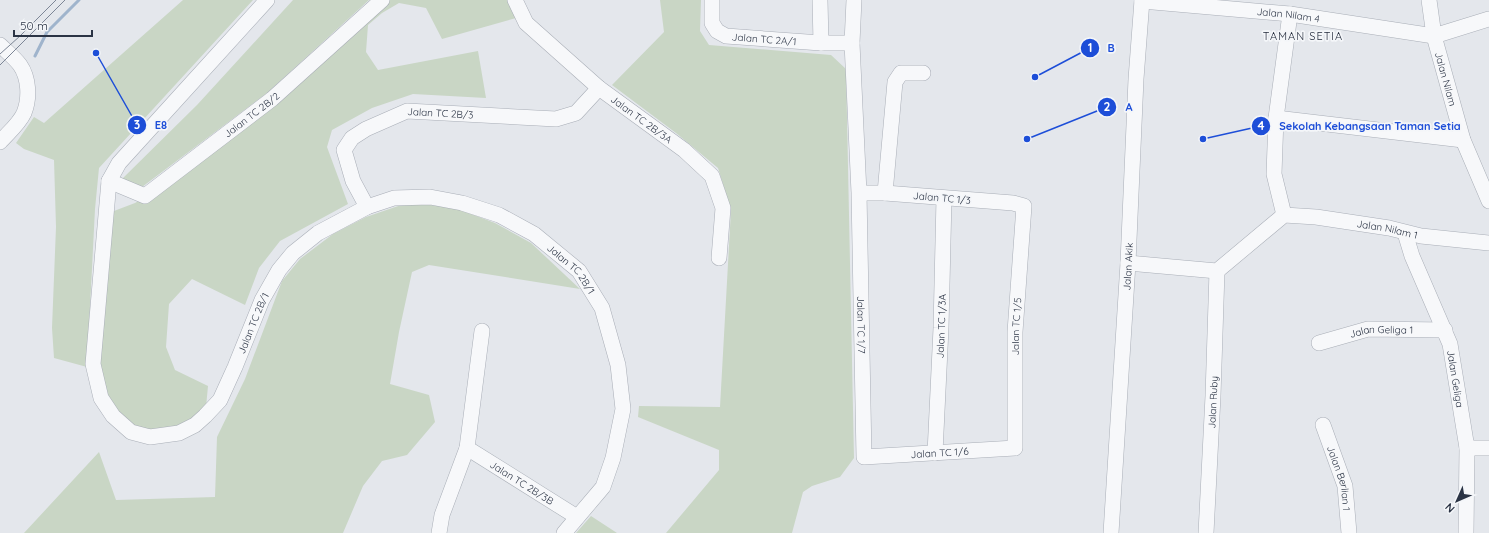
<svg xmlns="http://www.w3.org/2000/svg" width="1489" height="533" viewBox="0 0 1489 533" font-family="Quicksand,sans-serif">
<rect width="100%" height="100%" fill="#e4e7ec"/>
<path fill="#c9d6c5" d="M183 0H253L99 168 95 209 87 367 54 358 52 328 56 227 54 160 24 149 16 143 34 117 44 123Z
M293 0H369L267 93 142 187 122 179 197 105Z
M385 0H523V16L442 39 426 8 399 3 382 13 368 25 366 52 378 70 478 51 486 98 413 94 372 108 332 130 327 147 348 204 280 241 259 268 245 305 192 279 169 304 166 347 175 370 208 386 206 407 189 428 160 436 112 416 99 382 104 221 114 211 135 203 168 184Z
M660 0H701L700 31 709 45 831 55 846 69 854 458 840 477 812 486 803 492 792 533H666L719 470V450L638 417 639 406 720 407 731 210 718 168 676 133 612 85 664 32Z
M407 203 453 207 495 223 531 243 580 289 429 265 412 272 399 332 390 384 429 395 435 422 407 455 382 461 363 486 343 533H24L99 452 116 500 215 497 217 437 245 379 282 281 300 259 333 234 366 217Z
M591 516 617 533H576Z"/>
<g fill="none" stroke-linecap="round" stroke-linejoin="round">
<path stroke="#9fb4cc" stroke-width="3" d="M35 56 47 32 79 0"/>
<defs>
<g id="minor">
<path id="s1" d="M267 0 119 163 109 181 93 364 101 398 113 416 131 432 150 437 179 433 195 425 205 416 220 400 235 367 262 300 279 270 293 253 318 233 367 207 394 198 430 197 462 203 499 215 534 234 579 271 602 308 618 365 623 409 613 458 603 487 564 533"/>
<path id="s2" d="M515 0 526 23 599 88 684 150 712 176 723 208 719 258"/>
<path id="s3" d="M712 0V23L717 31 726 36 821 43H852"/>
<path d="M820 0 821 43"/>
<path id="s4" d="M854 0 852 43 859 193 864 457 1015 448V332L1024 206 1013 203 885 193H859"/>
<path id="s5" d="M1429 0 1434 36 1463 140 1489 201"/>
<path id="s6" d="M1142 1 1290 14 1434 36 1489 19"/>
<path d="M0 45C6 51 14 57 20 65 29 78 30 98 24 113 19 124 8 133 0 142"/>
<path d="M1276 118 1463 140"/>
<path id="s7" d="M109 181 145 196 272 99 382 0"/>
<path d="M885 193 895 82 901 73H923"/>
<path id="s8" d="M367 207 353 181 344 150 352 138 366 129 407 111 556 119 576 113 599 88"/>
<path d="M1284 215 1274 174 1276 118 1290 14"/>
<path id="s9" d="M1405 233 1412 256 1450 344 1467 448 1466 533"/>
<path id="s10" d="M1128 263 1217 271 1284 215 1316 217 1389 228 1421 236 1489 243"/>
<path id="s11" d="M1319 343 1368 329 1445 330"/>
<path id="s12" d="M1323 425 1345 486 1349 533"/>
<path id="s13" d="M467 448 577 517"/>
<path d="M1467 448H1489"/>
<path id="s14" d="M935 453 941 328 944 198"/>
<path d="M439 533 442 515 467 448 482 331"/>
<path id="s15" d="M1111 533 1128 263 1136 79 1142 0"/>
<path id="s16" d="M1206 533 1213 396 1217 271"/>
</g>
</defs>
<use href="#minor" stroke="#a9aeb7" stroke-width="16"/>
<use href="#minor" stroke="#f7f8fa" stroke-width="15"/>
<path stroke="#7d8696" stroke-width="1" d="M0 54 20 36 56 0
M0 65 65 0"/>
</g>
<g text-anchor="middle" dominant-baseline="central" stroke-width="3.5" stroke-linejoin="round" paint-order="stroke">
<g font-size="10" fill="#2b3445" stroke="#f4f6f9">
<text stroke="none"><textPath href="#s6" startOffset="147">Jalan Nilam 4</textPath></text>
<text stroke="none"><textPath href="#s3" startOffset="81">Jalan TC 2A/1</textPath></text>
<text stroke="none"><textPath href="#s5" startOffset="81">Jalan Nilam</textPath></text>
<text stroke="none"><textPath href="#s7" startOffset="173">Jalan TC 2B/2</textPath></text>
<text stroke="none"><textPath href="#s8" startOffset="171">Jalan TC 2B/3</textPath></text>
<text stroke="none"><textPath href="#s2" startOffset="176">Jalan TC 2B/3A</textPath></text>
<text transform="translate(942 198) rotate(5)">Jalan TC 1/3</text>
<text stroke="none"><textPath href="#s10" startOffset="281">Jalan Nilam 1</textPath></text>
<text stroke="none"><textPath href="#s15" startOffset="267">Jalan Akik</textPath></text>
<text stroke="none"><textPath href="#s1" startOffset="1087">Jalan TC 2B/1</textPath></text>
<text stroke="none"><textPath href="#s1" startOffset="691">Jalan TC 2B/1</textPath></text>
<text stroke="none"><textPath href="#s4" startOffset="325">Jalan TC 1/7</textPath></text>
<text stroke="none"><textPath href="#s14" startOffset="127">Jalan TC 1/3A</textPath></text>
<text stroke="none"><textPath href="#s4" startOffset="730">Jalan TC 1/5</textPath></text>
<text stroke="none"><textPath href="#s11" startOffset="64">Jalan Geliga 1</textPath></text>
<text stroke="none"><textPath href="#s9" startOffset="155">Jalan Geliga</textPath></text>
<text stroke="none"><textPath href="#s16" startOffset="131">Jalan Ruby</textPath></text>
<text stroke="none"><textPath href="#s4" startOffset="533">Jalan TC 1/6</textPath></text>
<text stroke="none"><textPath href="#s12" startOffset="56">Jalan Berlian 1</textPath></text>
<text stroke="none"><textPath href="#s13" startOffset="65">Jalan TC 2B/3B</textPath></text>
</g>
<g font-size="11" letter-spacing="1" fill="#1d2536" stroke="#f4f6f9">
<text x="1303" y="36">TAMAN SETIA</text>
</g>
</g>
<path fill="none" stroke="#1d4ed8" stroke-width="1.5" d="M1035 77L1090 48M1027 139L1107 107M96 53L137 125M1203 139L1261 126"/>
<g fill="#1d4ed8" stroke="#f4f6f9" stroke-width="1.5">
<circle cx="1035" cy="77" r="4"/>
<circle cx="1027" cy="139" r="4"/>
<circle cx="96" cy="53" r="4"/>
<circle cx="1203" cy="139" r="4"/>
<circle cx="1090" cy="48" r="10"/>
<circle cx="1107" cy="107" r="10"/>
<circle cx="137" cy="125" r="10"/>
<circle cx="1261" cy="126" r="10"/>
</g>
<g font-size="12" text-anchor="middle" font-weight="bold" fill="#fff">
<text x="1090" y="52">1</text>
<text x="1107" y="111">2</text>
<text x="137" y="129">3</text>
<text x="1261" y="130">4</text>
</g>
<g font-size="11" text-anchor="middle" font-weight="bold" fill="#1d4ed8" stroke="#f4f6f9" stroke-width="3.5" stroke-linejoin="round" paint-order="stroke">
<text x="1111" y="52">B</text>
<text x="1129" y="111">A</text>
<text x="161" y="129">E8</text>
<text x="1370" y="130">Sekolah Kebangsaan Taman Setia</text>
</g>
<g transform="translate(1457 501) rotate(225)" stroke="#f4f6f9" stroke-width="3" paint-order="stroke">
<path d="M0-3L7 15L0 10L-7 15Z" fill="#2b3445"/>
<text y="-6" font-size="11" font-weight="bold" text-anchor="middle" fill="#2b3445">N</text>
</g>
<path d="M14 30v6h78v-6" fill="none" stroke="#2b3445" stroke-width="2"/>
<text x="20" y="30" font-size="12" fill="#2b3445" stroke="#f4f6f9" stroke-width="3" paint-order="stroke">50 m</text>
</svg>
